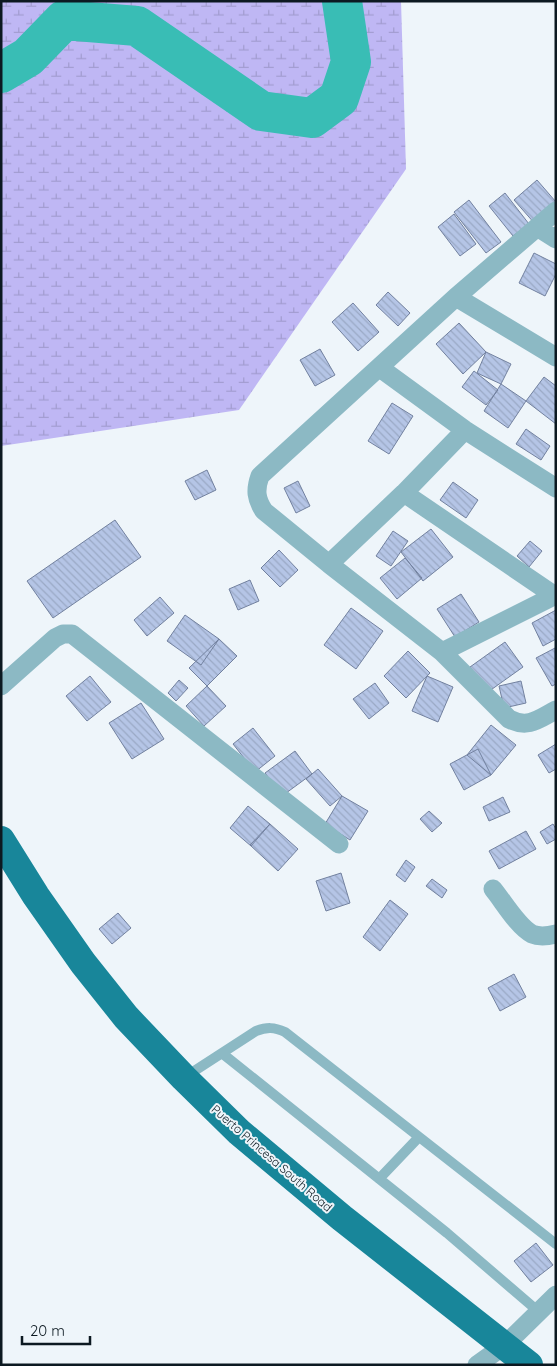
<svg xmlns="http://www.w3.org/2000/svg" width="557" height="1366" viewBox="0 0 557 1366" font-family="Quicksand,sans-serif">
<defs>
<pattern id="wetland-marsh" width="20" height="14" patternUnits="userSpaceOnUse" patternTransform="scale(1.25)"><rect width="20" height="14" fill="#bfb7f4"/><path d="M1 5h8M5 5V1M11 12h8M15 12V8" fill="none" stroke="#a39dd1"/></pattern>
<pattern id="building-back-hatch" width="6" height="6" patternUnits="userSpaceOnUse" patternTransform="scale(1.25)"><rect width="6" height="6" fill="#b5c5e6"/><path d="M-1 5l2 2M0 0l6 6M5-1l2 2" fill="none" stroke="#9aa9c5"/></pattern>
</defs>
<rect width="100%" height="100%" fill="#eef5fa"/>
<path fill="url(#wetland-marsh)" d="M1 1H401L406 169 239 410 1 446Z"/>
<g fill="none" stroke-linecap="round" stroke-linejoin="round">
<path stroke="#39bdb5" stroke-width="40" d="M1 73 28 57 64 20 137 26 261 111 312 118 339 98 351 62 342 1"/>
</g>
<path fill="url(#building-back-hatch)" stroke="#72819f" d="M537 180 556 202 536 225 514 200Z
M505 193 529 224 513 236 489 206Z
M469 200 501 242 486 253 454 212Z
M454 214 476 244 460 256 438 227Z
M534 253 556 264V274L545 296 519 283Z
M388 292 410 313 398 326 376 305Z
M353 303 379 332 358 351 332 322Z
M459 323 486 352 463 374 436 344Z
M320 349 335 375 315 386 300 360Z
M486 352 511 364 501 384 477 373Z
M474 371 498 390 486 405 462 387Z
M544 377 556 386V424L526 401Z
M501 384 526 401 508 428 484 411Z
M392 403 413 416 389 454 368 441Z
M526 429 550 446 541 460 516 444Z
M207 470 216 490 195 500 185 481Z
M298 481 310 506 296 513 284 488Z
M453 482 478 500 466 518 440 500Z
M115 520 141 557 53 618 27 581Z
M431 529 453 557 423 581 401 552Z
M393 531 408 541 391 566 376 556Z
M530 541 542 551 529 567 517 556Z
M279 550 298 570 280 587 261 568Z
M405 558 422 578 397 599 380 578Z
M250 580 259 601 238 610 229 589Z
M461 594 479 622 455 637 437 609Z
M160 597 174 613 147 636 134 620Z
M351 608 383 631 356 669 324 645Z
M556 610V639L543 646 532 623Z
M185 615 219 639 201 665 167 641Z
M219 639 237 656 207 686 189 668Z
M505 642 523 667 488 692 470 667Z
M555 648 556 684 552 686 536 658Z
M408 651 430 673 406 698 384 676Z
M90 676 111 702 87 721 66 696Z
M427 676 453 687 438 722 412 711Z
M179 680 188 688 176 701 168 693Z
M521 681 526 703 504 708 499 686Z
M375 683 389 703 369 719 353 699Z
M207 686 226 706 204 726 186 706Z
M141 703 164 739 132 759 109 723Z
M491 725 516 745 491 775 467 755Z
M253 728 275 756 255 772 233 744Z
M556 744V769L549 773 538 755Z
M478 749 491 775 464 790 450 764Z
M295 751 312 774 282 796 265 773Z
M318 769 342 796 330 806 306 779Z
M342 796 368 811 350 840 325 824Z
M503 797 510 812 489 821 483 807Z
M248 806 270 824 251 846 230 828Z
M429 811 442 823 432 832 420 819Z
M270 824 298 849 278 871 250 845Z
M553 824 556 829V839L547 844 540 832Z
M526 831 536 849 499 869 489 851Z
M406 860 415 867 405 882 396 875Z
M341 873 350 903 326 911 316 881Z
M432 879 447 890 442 898 426 886Z
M390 900 408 914 380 951 363 937Z
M118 913 131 928 112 944 99 929Z
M514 974 526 997 500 1011 488 988Z
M536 1243 553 1265 531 1282 514 1261Z"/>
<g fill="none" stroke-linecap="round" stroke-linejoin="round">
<path stroke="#8cb9c4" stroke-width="10" d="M223 1054 447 1233 539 1312
M185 1077 256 1031C267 1027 274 1027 285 1032L556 1244
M379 1179 419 1137"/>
<path stroke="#8cb9c4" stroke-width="19" d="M556 211 456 297 260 476C255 490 256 499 264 511L329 564 442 652 509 719C528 729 539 719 556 710
M537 227 556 239
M456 297 556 357
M380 368 465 430 556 488
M404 493 555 596
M329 564 404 493 465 430
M442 652 556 595
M1 686 55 638 63 634H72L339 844
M493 889C503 901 518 927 532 934 539 937 548 936 556 934
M477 1365 505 1345 556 1295"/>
<path stroke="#18869a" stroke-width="28" d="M1 840 36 896 83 963 126 1017 184 1078 239 1132 342 1218 529 1365"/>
</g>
<g text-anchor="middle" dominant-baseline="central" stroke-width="4" stroke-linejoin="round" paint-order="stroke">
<g font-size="12" fill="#0c1921" stroke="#eef5fa">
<text transform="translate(272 1158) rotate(41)">Puerto Princesa South Road</text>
</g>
</g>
<rect width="557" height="1366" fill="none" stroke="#0c1921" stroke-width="5"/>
<path d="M22 1336v8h68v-8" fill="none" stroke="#0c1921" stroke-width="2.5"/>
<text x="30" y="1336" font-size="15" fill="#0c1921" stroke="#eef5fa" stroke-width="4" paint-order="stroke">20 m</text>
</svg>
